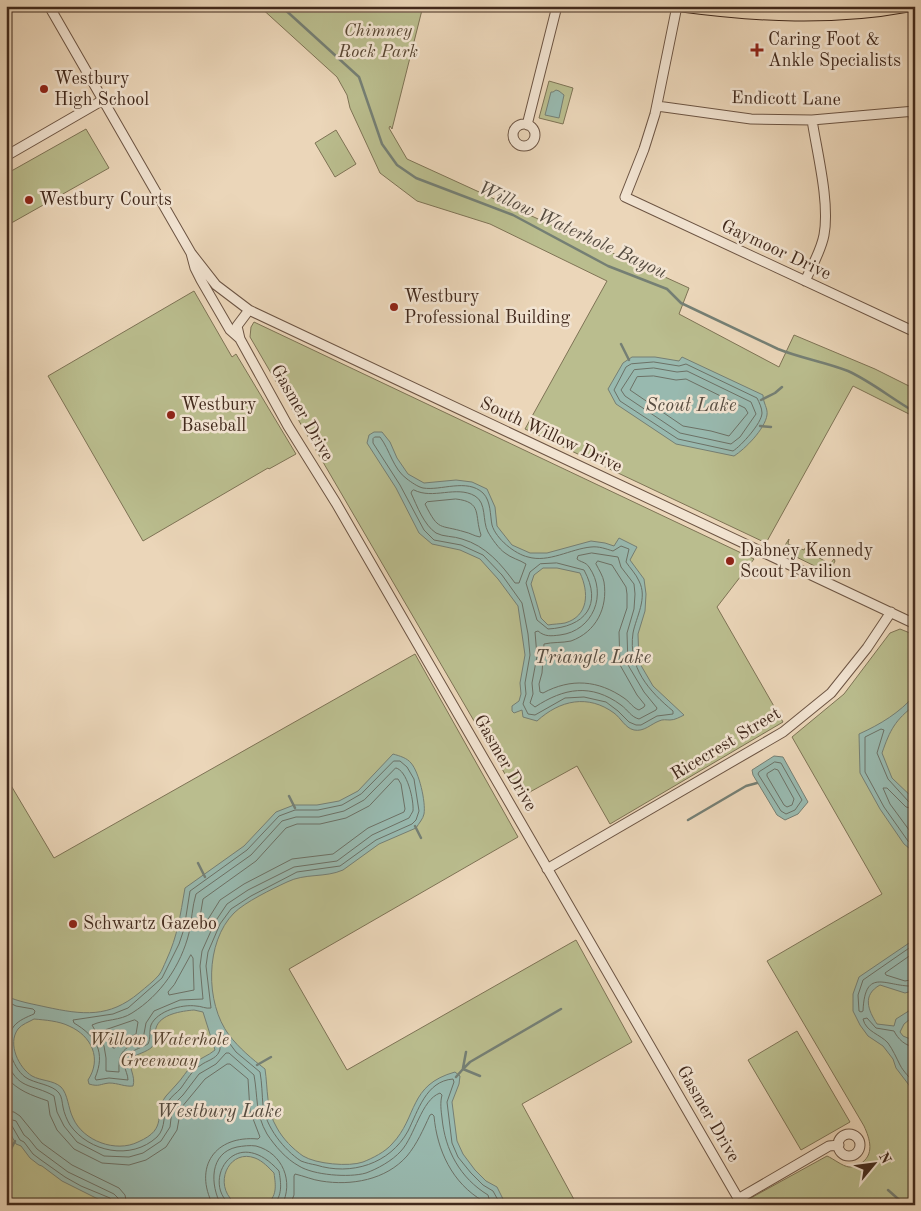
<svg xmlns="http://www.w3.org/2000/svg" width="921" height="1211" viewBox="0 0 921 1211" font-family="'Old Standard TT',serif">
<rect width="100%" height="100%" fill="#ebd6b9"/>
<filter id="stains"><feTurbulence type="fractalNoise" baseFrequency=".004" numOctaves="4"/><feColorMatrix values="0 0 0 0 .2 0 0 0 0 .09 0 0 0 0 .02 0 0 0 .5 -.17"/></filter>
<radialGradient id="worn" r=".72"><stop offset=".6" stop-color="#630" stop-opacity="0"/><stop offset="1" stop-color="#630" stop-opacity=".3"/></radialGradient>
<path fill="#babd8e" stroke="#7e7355" d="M259 6H423L392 129 390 126 389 128 407 159 689 288 679 314 779 367 794 335 875 369 915 389V417L853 386 766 543 525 429 607 281 490 224 417 201 380 173 350 108 347 95 337 77Z
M549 81 573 88 563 124 539 118Z
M86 129 109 168 6 226V174Z
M336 130 356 164 335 177 315 143Z
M194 291 232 357 236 354 296 454 269 469 268 468 143 541 48 376Z
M254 322 754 559 717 607 783 722 610 824 577 766 519 798 250 337 251 327Z
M789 539 788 544 804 550 807 545H808L807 551 830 564 834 559 835 561 829 573 782 550Z
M900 629 915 635V1205H752L749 1199 827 1156C834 1159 842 1166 849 1167 853 1167 856 1166 860 1164 875 1155 870 1139 864 1126L767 961 882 894 792 737 844 694 890 633Z
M415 654 518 837 289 969 347 1070 576 940 632 1042 522 1104 577 1205H6V777L54 858Z
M797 1031 850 1122 801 1150 748 1060Z"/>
<path fill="#98b9af" stroke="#757f74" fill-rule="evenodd" d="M556 90 559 91 564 95 559 118 545 115 551 92H553Z
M632 357H655L679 361 682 357 763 395C763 403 768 408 767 415 765 429 745 449 734 456L676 444 616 404 608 389 623 363Z
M374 432H382L390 442 397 458 408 474 424 483 456 480 472 482 487 489 495 507 497 526 512 545 530 553H547L591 541 605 543 614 546 619 538 637 547 630 560 644 579 646 594 645 611 638 634 639 662 653 686 684 715C680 717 675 720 670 720 666 720 663 719 659 721 651 724 644 732 634 730 625 728 621 718 614 713 588 694 560 700 537 721L523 717 522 710 514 713 512 711V706L519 701 521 694 520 683 525 655 518 606 498 579 480 559 460 550 432 544 419 533 396 488 367 443 369 435ZM543 568H557L580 573C589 592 589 616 565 623 560 624 553 624 548 625L541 618 531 584 534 575Z
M915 695V705C895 720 890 730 882 753L892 778 915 800V853L904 844 880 809 860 773 859 734C881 724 899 713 915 695Z
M393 754C400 756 407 758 411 763 419 772 426 802 424 814 423 819 419 823 416 828L379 844 343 870C325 878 305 873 287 882 272 889 245 902 234 913 205 942 205 1003 229 1035 239 1048 252 1059 265 1069 268 1089 266 1110 277 1128 283 1139 293 1149 303 1156 316 1164 349 1167 363 1162 373 1158 385 1152 392 1144 418 1117 408 1085 455 1072L460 1076 459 1084 452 1102 457 1141 463 1154 475 1170 486 1181 497 1187 503 1199 502 1205H266C277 1196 276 1187 274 1173 269 1168 263 1161 255 1158 231 1149 215 1179 230 1198 232 1201 237 1203 240 1205H114L100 1200 62 1181 42 1166 39 1165 30 1158 21 1146 16 1144 6 1126V996C19 1002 33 1004 46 1007 83 1015 109 1018 139 993 146 987 154 981 159 975 162 971 164 965 166 961 178 935 180 916 185 888L244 846 276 812 294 805H317L339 801 358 791ZM194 1010 203 1012 215 1050C208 1056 200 1058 193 1064 187 1070 182 1079 176 1085 173 1089 169 1092 166 1096 152 1114 170 1128 138 1142 116 1153 83 1141 73 1118 68 1108 68 1094 61 1087 53 1080 41 1081 32 1076 19 1068 7 1044 18 1029 22 1024 29 1022 34 1019 45 1020 59 1021 69 1026 92 1036 102 1059 88 1080L89 1084C99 1087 100 1084 109 1083 118 1083 125 1087 133 1086 136 1076 128 1068 131 1058 137 1054 147 1052 152 1047 156 1042 154 1034 156 1028 160 1014 182 1011 194 1010Z
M774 756 783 757 808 802 798 814 785 820 777 815 753 775 752 770Z
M915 939V990L905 993 880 985C862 995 868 1010 877 1024L894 1026 896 1019 915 1007V1015L904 1024 900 1032 903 1036 915 1041V1093L896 1068 893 1059 883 1046 868 1036 860 1025 853 1011V994L859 977Z"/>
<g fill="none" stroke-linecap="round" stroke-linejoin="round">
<path stroke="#6c7166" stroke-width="1" d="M654 362 679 366 686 364 757 398C759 402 762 408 762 413 762 423 741 446 733 451L678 439 620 401 614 390 626 367 631 364Z
M654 368 677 372 687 371 751 402 756 414 740 437 731 444 680 433 625 396 621 390 634 370Z
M654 376 676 380 686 379 745 408 748 413 729 436 711 431 683 426 630 390 637 377Z
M375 437H380C390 450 393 469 407 479 411 482 418 487 423 488 441 491 467 478 483 493 491 501 490 515 492 525 496 539 515 554 528 557 549 563 570 549 591 547 599 546 606 549 613 551L621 546 629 549 626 562C630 568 636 574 639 581 648 598 636 617 633 633 628 668 649 691 673 711V714L657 716 641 725H636L629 722 618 711 606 702 584 697 565 698 535 715 528 714 523 704 526 694 525 683 530 655 528 634 522 603 502 575 483 555 461 545 434 540 424 530 400 485 373 443V439Z
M414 490C433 500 456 485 475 496 487 503 482 521 488 532 492 539 499 549 505 553 511 558 520 560 526 564L519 583H515C501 564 486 546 462 539 454 536 443 537 436 533 424 525 417 506 411 493L412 491Z
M456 499C483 502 474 515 481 535L480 537C474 536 470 533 465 532 439 524 439 532 425 504L427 502Z
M592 553 618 557 621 567 634 584 635 594 634 609 627 633 628 665 644 692 657 708 656 710 639 719C631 717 628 710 621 705 591 683 564 688 535 707L530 703 533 694 532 683 537 656 535 632 538 631C545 637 551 636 560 635 593 631 608 594 589 567 586 562 580 562 577 559L578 556Z
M598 561 612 565 626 587 627 594V608L619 632 620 665 637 695 645 705 644 707 639 710C633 708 630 702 624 698 598 680 571 678 543 693L540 692 539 684 542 673 544 644C552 642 562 643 571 641 596 632 608 608 604 582 603 576 599 570 596 564Z
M557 563 584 570C603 605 585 627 548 629L537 620 526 583 530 572 540 564Z
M394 761H400L407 767 414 779 419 811 416 820 412 824 376 840 340 866 297 872 251 896 231 909 220 924 208 952 206 966 211 1008C206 1009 201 1006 196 1006 182 1004 157 1011 151 1025 149 1031 151 1038 148 1044 139 1049 124 1052 124 1064 125 1070 128 1075 128 1080L109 1078 96 1080 95 1078C106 1052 96 1036 74 1023L73 1020 113 1014 128 1008 162 978 179 944 184 929 190 891 247 850 279 816 295 810H318L342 805 361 794Z
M775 762 781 763 802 800 795 810 786 814 781 811 758 774 759 772Z
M396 768C407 770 414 800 413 811 412 813 410 816 409 818L372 835 337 861 294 867 248 890 227 904 215 922 202 951 200 966 203 999 180 1000 154 1011 146 1023 143 1039C125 1049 118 1049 119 1072L106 1071V1058L104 1046 92 1025C105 1019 120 1021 132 1013 161 995 181 965 189 933 192 920 192 907 196 894L251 855 282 821 296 817H319L344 811 364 800Z
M775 769 778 770 794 799 792 805 787 807 784 805 767 776V774Z
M395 779H398L401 784 405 809 404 812 368 828 333 854 292 859 244 884 220 900 202 929H198L203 899 256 861 286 828 297 824H320L346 818 369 806Z
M915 803 909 802 888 779 877 753 884 730 881 729 865 737V772L884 807 908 841 915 846
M915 809 906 807 887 788H883L890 804 915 838
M915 944 863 980 858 995 859 1011 861 1012 863 1011C865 965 887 988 915 986
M915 952 885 973 886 975 905 981 915 979
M191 955 193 958 194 990 169 995 168 992 174 985Z
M6 1001 16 1006 33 1009 35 1011 34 1014C27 1017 19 1020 14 1026 3 1040 12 1067 25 1077 35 1084 52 1084 59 1093 62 1097 62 1102 63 1107 64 1113 67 1120 70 1125 89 1152 131 1161 157 1137 167 1127 162 1113 168 1102 171 1096 177 1093 181 1088 187 1080 192 1070 201 1065 206 1061 216 1059 219 1052 222 1047 218 1039 216 1034L218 1031 221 1032 236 1052 260 1072C262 1083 262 1094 263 1106 266 1127 284 1150 301 1161 306 1163 311 1164 316 1165 351 1176 390 1164 408 1131 418 1111 426 1081 453 1079L454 1082 447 1102 452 1143 458 1157 471 1173 483 1185 493 1191 498 1200 497 1205
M135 1020 138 1022 136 1034 121 1042 115 1048H113L106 1030Z
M915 1047C905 1046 898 1039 894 1031L876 1028 867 1018 863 1019C866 1032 880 1034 888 1043 893 1050 896 1057 900 1065 903 1071 910 1078 915 1084
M6 1059C17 1091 32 1083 54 1096L57 1112 64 1126 77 1142 104 1156 129 1157 143 1153 161 1141 170 1127 172 1110 175 1103 183 1095 199 1074 216 1064 226 1053H229L254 1075C258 1097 255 1113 267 1134 275 1146 286 1159 299 1166 313 1175 349 1178 366 1173 377 1169 392 1161 401 1151 415 1136 421 1100 440 1093L442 1095C440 1103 441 1110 442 1118 445 1150 460 1178 488 1195L491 1205
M6 1077C18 1091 31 1095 48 1101L50 1115 57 1130 74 1149 102 1163 129 1165 146 1160 166 1147 177 1130 181 1108 205 1079 227 1064H230L248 1079 250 1111 260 1137 258 1139C215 1135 193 1167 213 1205
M6 1111 14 1112 20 1116 42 1143 72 1165 119 1188 125 1195 127 1205
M6 1118 16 1121 24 1135 29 1139 37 1149 68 1172 114 1194 118 1198 119 1205
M6 1125 12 1126 20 1140 24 1142 33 1154 41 1160 65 1177 81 1186 110 1198 113 1205
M221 1205C210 1185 209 1153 237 1147 243 1146 250 1145 256 1146 283 1153 294 1182 282 1205
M231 1205C200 1184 234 1121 279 1171 281 1183 283 1196 273 1205
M290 1205 294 1195V1176L295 1174C304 1176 313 1180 321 1181 351 1186 386 1180 407 1156 417 1144 423 1130 430 1115L432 1114 434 1116C437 1150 452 1183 483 1201L484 1205"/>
<path stroke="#757f74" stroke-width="2.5" d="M281 6 359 77 382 144 397 165 416 178 513 215 608 266 667 289 681 303 778 349C800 358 825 362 848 371 872 382 892 399 915 412
M621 344 629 360
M761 400 775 393 782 387
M760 426 771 427
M289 796 295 808
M688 820 746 786 757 783
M415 826 421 838
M198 863 205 877
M257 1065 271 1057
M463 1068 466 1052
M463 1069 470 1062 561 1009
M456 1077 463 1069 480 1076
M9 1153 15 1141
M888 1190 905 1205"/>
<defs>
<path id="minor" d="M49 6 191 253 195 268 201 280 230 330 239 338
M677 6 655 114 644 149 625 197 915 332
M657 106 751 119 812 120 915 111
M913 111 915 124
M513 135a11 11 0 1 1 22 0a11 11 0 1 1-22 0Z
M527 125 557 6
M6 156 103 100
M191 253 216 285 249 310 915 624
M805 281C812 266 821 251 824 235 830 203 817 152 812 120
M249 310 237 326 240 339 288 426 336 503 742 1205
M547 869 783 732 831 693 867 648 891 612
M838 1145a11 11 0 1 1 22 0a11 11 0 1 1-22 0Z
M738 1199 829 1146 839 1145"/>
<path id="major" d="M682 6C758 16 832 20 908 6"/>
</defs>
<use href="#minor" stroke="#6c5443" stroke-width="11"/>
<use href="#major" stroke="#41291c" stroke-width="13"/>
<use href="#minor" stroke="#f2e4d2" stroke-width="9"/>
<use href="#major" stroke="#ebd6b9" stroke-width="11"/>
</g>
<g fill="#8f2418" stroke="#f2e4d2" stroke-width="2">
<path d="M754.5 42.5h5v5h5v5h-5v5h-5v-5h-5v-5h5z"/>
<circle cx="44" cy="89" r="5"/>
<circle cx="29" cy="200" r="5"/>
<circle cx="394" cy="307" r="5"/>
<circle cx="171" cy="415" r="5"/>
<circle cx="730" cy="561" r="5"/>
<circle cx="73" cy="924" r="5"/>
</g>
<g text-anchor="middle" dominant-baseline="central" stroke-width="5" stroke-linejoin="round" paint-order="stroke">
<g font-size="18" font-style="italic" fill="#594733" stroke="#f2e4d2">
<text x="378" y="31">Chimney<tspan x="378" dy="21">Rock Park</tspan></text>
<text x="159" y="1040">Willow Waterhole<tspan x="159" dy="21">Greenway</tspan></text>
</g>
<g font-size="18" fill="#41291c" stroke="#f2e4d2" text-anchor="start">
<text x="768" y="40">Caring Foot &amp;<tspan x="768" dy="21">Ankle Specialists</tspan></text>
<text x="54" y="79">Westbury<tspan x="54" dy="21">High School</tspan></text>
<text x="39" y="200">Westbury Courts</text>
<text x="404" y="297">Westbury<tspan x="404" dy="21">Professional Building</tspan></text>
<text x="181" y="405">Westbury<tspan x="181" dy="21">Baseball</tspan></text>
<text x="740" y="551">Dabney Kennedy<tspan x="740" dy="21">Scout Pavilion</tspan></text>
<text x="83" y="924">Schwartz Gazebo</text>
</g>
<g font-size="18" fill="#41291c" stroke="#f2e4d2">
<text transform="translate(786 99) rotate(1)">Endicott Lane</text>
<text transform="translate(776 250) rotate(25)">Gaymoor Drive</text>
<text transform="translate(302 413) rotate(60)">Gasmer Drive</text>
<text transform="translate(551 435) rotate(25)">South Willow Drive</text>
<text transform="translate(726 744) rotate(-31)">Ricecrest Street</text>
<text transform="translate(505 763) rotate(60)">Gasmer Drive</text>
<text transform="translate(708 1114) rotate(60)">Gasmer Drive</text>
</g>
<g font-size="19" font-style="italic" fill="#574d41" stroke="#f2e4d2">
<text transform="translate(572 231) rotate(25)">Willow Waterhole Bayou</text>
<text x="691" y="406">Scout Lake</text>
<text x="593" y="658">Triangle Lake</text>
<text x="219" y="1112">Westbury Lake</text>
</g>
</g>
<rect width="921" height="1211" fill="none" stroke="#ebd6b9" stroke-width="25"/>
<rect x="8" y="8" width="906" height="1196" fill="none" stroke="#41291c" stroke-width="2.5"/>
<rect x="12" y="12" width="896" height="1186" fill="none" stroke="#41291c"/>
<g transform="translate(874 1164) rotate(61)" stroke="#f2e4d2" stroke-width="4" paint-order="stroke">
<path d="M0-4L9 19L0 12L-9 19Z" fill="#41291c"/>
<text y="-8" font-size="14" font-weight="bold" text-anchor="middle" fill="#41291c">N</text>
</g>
<rect width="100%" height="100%" filter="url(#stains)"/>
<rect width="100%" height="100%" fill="url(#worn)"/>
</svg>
